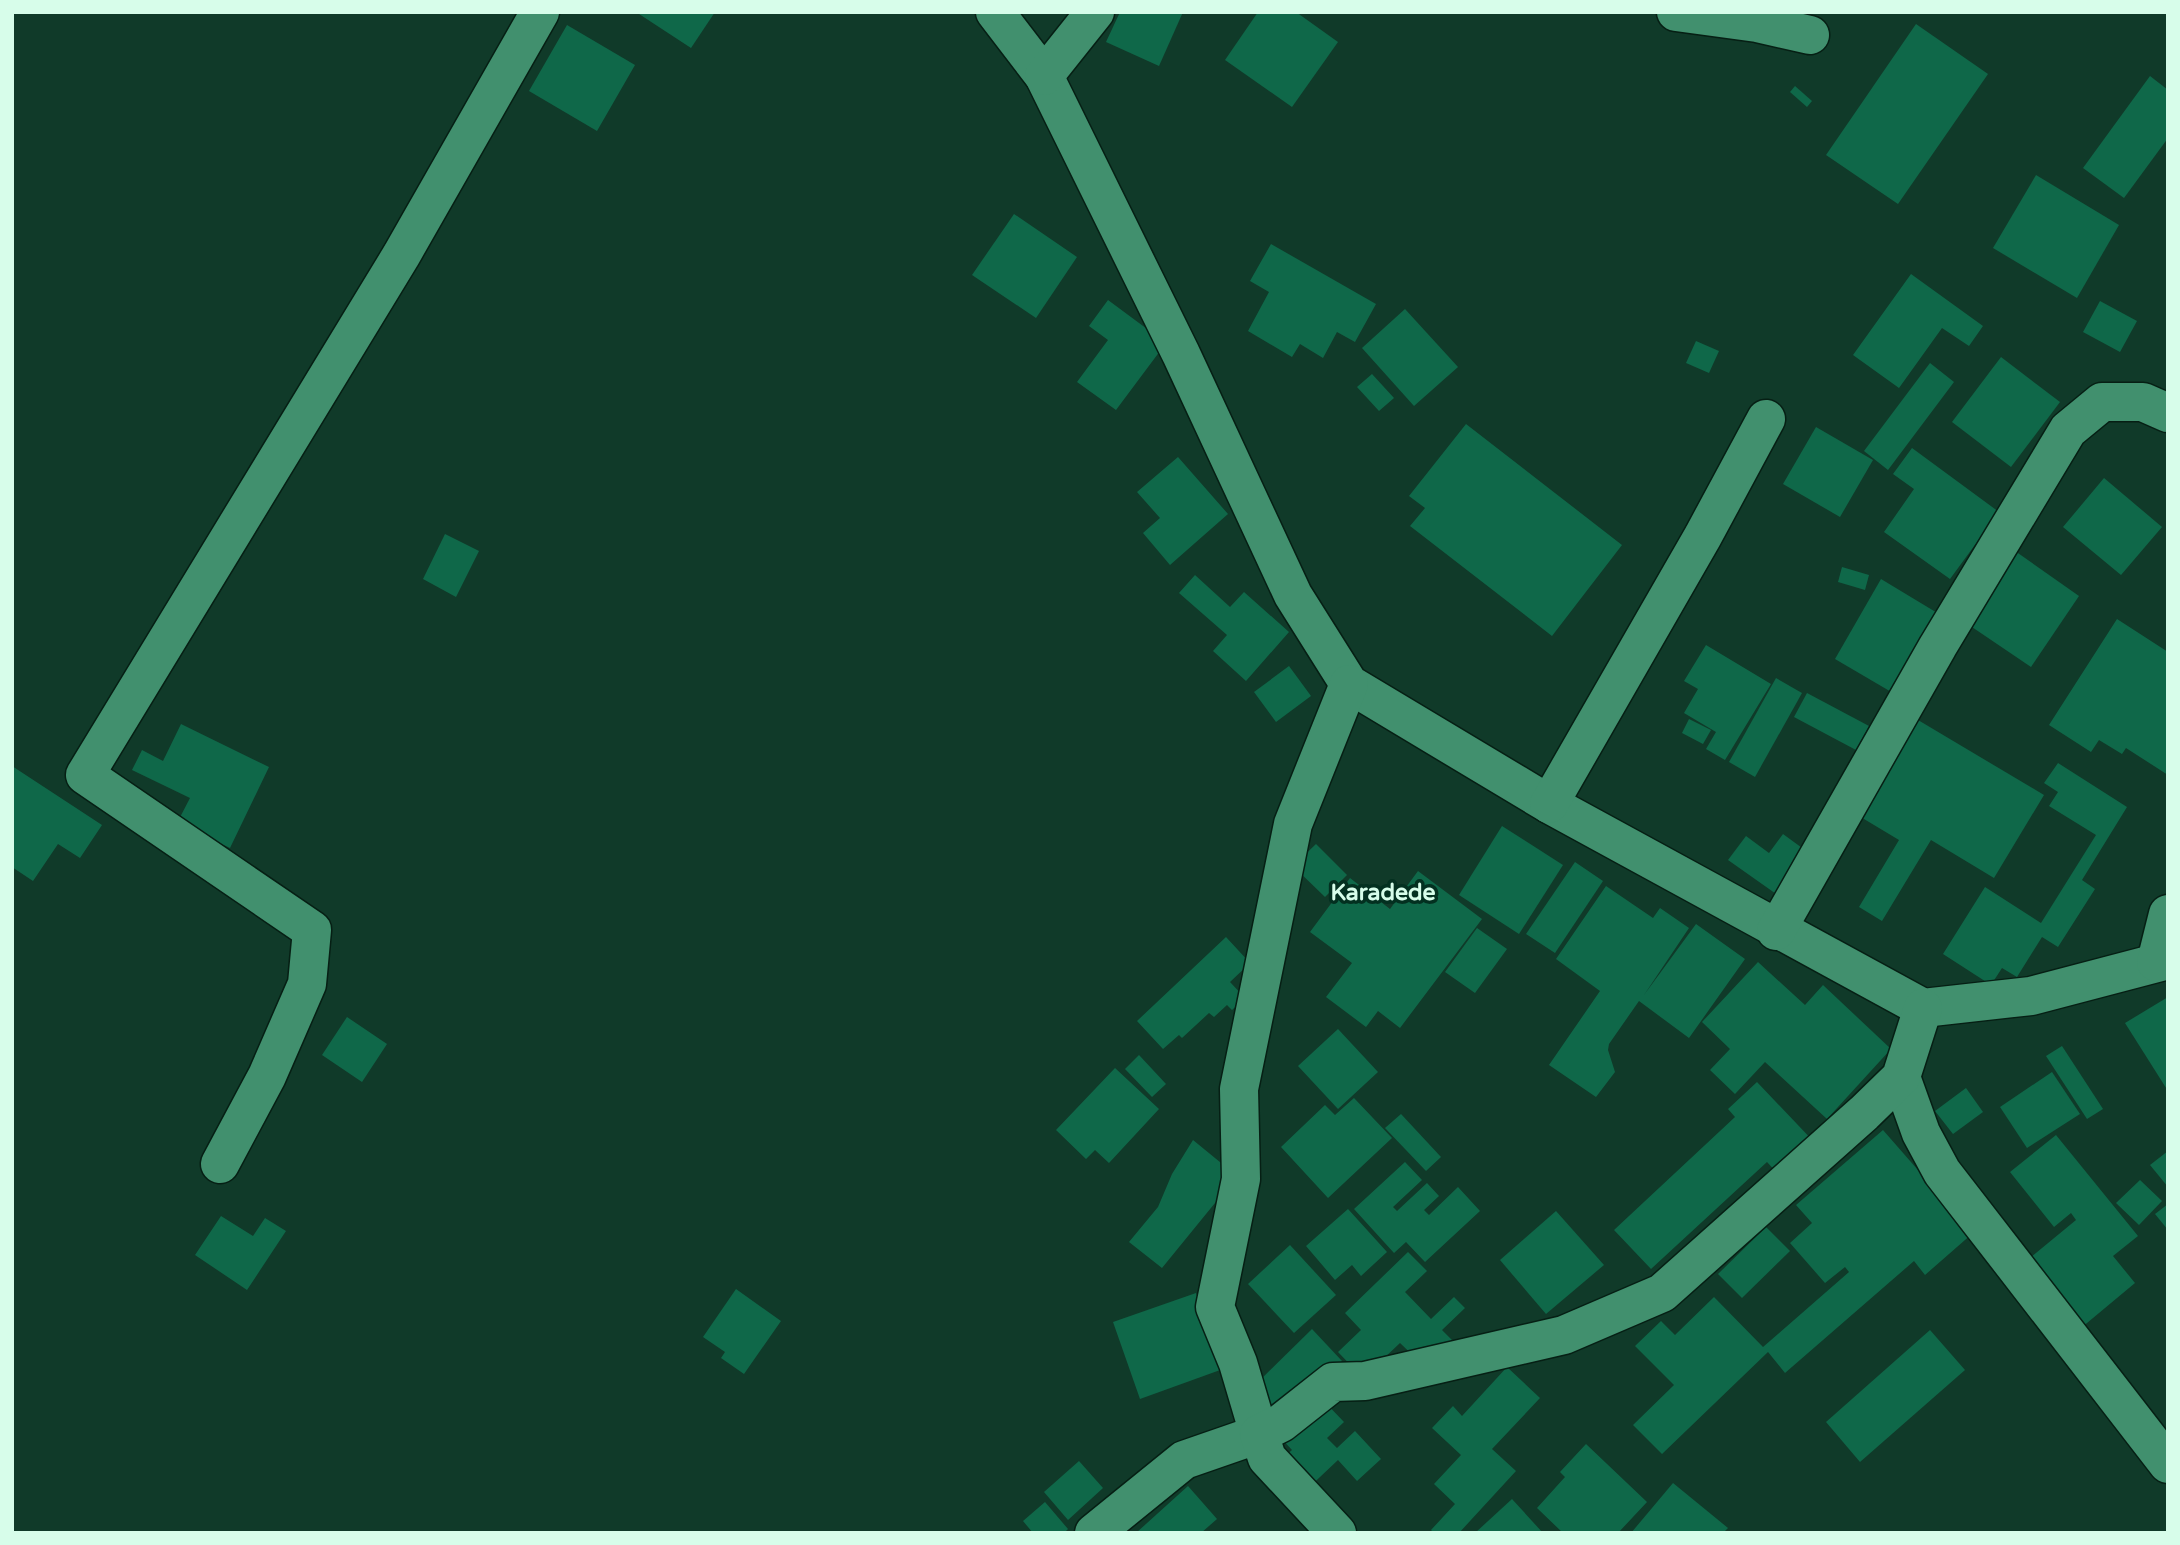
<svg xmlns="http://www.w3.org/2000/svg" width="2180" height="1545" viewBox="0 0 2180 1545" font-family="'Varela Round',sans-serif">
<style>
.building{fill:#0f6849}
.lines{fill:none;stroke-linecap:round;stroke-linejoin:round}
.minor-casing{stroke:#061f14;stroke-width:41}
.minor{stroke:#41906e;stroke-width:38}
.labels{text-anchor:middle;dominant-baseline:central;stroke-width:7;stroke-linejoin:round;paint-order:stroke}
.quarter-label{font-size:23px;font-weight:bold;fill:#d7fdea;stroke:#033020}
</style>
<rect width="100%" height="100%" fill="#103a29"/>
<!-- building -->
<g class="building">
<polygon points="636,12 715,12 691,48"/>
<polygon points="1120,12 1183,12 1159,66 1106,42"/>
<polygon points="1258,12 1296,12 1338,42 1292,107 1225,60"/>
<polygon points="1916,24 1988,74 1898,204 1826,155"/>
<polygon points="567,25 635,65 597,131 529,91"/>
<polygon points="2150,76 2168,90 2168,138 2124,198 2083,168"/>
<polygon points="1795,86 1812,101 1807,107 1790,92"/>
<polygon points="2036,175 2119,225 2077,298 1993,248"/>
<polygon points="1014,214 1077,257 1036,318 972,275"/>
<polygon points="1271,244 1376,304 1355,342 1337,332 1323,358 1300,344 1292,357 1248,331 1269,292 1250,281"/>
<polygon points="1911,274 1983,326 1969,346 1942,328 1899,388 1853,355"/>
<polygon points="1108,300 1166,343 1116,410 1077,382 1108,340 1089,326"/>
<polygon points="2100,301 2137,321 2120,352 2083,332"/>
<polygon points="1405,309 1458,367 1414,406 1362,348"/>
<polygon points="1696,341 1719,351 1709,373 1686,363"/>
<polygon points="2001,357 2060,402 2011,467 1952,422"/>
<polygon points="1930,363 1954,382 1888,470 1864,451"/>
<polygon points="1372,374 1394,398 1379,411 1357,387"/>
<polygon points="1466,424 1622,545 1552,636 1410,526 1425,508 1409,496"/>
<polygon points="1816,427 1873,460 1840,517 1783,484"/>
<polygon points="1912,448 1999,512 1950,579 1884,532 1914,489 1893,474"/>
<polygon points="1178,457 1228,514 1170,565 1143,533 1160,518 1137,492"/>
<polygon points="2104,478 2162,527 2121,575 2063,527"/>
<polygon points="445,534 479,551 456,597 423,579"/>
<polygon points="2015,551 2079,596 2031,667 1966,623"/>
<polygon points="1842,567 1869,575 1865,590 1838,582"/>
<polygon points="1195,575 1230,607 1244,592 1289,632 1246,681 1213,651 1227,635 1179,593"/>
<polygon points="1881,579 1939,614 1893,693 1835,659"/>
<polygon points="2117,619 2168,652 2168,775 2126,748 2122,754 2099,740 2091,752 2049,725"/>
<polygon points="1706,645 1771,684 1725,760 1706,749 1716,732 1684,713 1698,689 1684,681"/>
<polygon points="1289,666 1311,696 1276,722 1254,692"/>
<polygon points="1776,678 1802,693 1755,777 1729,762"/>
<polygon points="1807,693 1869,726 1856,750 1794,717"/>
<polygon points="1689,719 1711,730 1703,744 1682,733"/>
<polygon points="1918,720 2044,795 1994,878 1931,840 1882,921 1859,907 1899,840 1859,816"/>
<polygon points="181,724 269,767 230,848 177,823 190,798 132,770 142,750 163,761"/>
<polygon points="2058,763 2127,807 2082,880 2095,889 2058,947 2042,937 2017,977 2002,968 1991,985 1943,954 1985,887 2041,923 2096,835 2049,806 2058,792 2044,783"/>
<polygon points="12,766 102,825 80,858 58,844 33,881 12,867"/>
<polygon points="1502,826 1563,865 1519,934 1459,895"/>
<polygon points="1783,834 1809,853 1779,896 1728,860 1746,836 1769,853"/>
<polygon points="1316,844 1347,875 1325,897 1293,866"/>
<polygon points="1575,862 1603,881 1555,953 1526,934"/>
<polygon points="1418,871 1482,919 1400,1028 1378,1011 1366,1027 1326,997 1352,963 1310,932 1350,878 1390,909"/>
<polygon points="1606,886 1653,918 1660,908 1689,928 1644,995 1696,924 1745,959 1689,1038 1639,1001 1609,1044 1608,1050 1615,1072 1596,1097 1549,1065 1600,991 1556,959"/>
<polygon points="1477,928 1507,949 1475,993 1445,972"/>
<polygon points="1226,937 1250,963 1230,982 1245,998 1232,1010 1227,1005 1214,1017 1209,1013 1182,1038 1179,1035 1163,1049 1137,1021"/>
<polygon points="1758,962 1805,1005 1823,985 1891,1049 1827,1119 1765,1062 1735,1094 1710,1070 1730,1049 1702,1022"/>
<polygon points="2168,997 2168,1091 2125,1023"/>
<polygon points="347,1017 387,1044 362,1082 322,1055"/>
<polygon points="1338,1029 1378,1072 1338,1109 1298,1066"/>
<polygon points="2062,1046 2103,1109 2087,1119 2046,1056"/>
<polygon points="1139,1055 1166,1084 1152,1097 1125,1069"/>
<polygon points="1115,1068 1159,1109 1109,1163 1095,1150 1086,1159 1056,1130"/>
<polygon points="2052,1072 2080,1114 2027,1148 2000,1107"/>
<polygon points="1757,1082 1816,1144 1781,1177 1767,1162 1651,1269 1614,1230 1735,1117 1728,1109"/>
<polygon points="1966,1088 1983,1112 1953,1134 1935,1111"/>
<polygon points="1354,1098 1392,1138 1328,1198 1281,1147 1325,1105 1335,1115"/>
<polygon points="1401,1114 1441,1157 1426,1171 1385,1128"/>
<polygon points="1883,1130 1973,1233 1925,1275 1914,1261 1785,1373 1768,1352 1662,1454 1633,1425 1674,1385 1635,1346 1661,1321 1675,1335 1714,1297 1763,1347 1849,1272 1845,1267 1825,1283 1790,1243 1812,1223 1796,1205"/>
<polygon points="2056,1135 2138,1236 2113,1256 2135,1283 2075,1333 2020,1266 2076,1220 2071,1213 2054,1227 2010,1172"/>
<polygon points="1193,1140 1237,1176 1162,1268 1129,1242 1158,1207 1172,1174"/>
<polygon points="2168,1151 2168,1187 2150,1165"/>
<polygon points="1405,1162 1422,1180 1393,1207 1397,1211 1427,1183 1439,1196 1424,1210 1429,1215 1458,1187 1480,1211 1425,1262 1406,1242 1394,1253 1354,1209"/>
<polygon points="2140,1180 2162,1201 2139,1225 2116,1203"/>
<polygon points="2168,1204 2168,1230 2155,1214"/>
<polygon points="1348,1209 1387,1252 1361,1276 1352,1265 1335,1280 1306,1246"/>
<polygon points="1556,1211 1604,1265 1546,1314 1500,1260"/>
<polygon points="221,1216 253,1236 265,1218 286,1231 247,1290 195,1255"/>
<polygon points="1766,1227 1790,1251 1742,1298 1718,1274"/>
<polygon points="1290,1245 1336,1295 1294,1333 1248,1284"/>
<polygon points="1408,1252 1427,1271 1405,1292 1431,1319 1454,1297 1465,1308 1442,1330 1452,1340 1424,1366 1400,1343 1363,1378 1338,1352 1361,1330 1345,1313"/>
<polygon points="736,1289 781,1321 744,1374 721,1358 725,1352 703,1337"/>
<polygon points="1196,1293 1223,1369 1140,1399 1113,1322"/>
<polygon points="1312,1329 1342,1361 1281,1421 1251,1389"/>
<polygon points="1930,1330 1965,1370 1860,1462 1826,1422"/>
<polygon points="1507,1367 1540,1398 1492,1449 1516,1471 1459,1533 1434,1533 1431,1530 1455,1504 1434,1484 1461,1455 1432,1428 1453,1406 1462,1416"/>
<polygon points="1321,1398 1344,1422 1327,1438 1337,1448 1355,1431 1381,1459 1357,1481 1338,1460 1302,1494 1275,1465 1292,1450 1280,1437"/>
<polygon points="1586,1444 1647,1502 1618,1533 1563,1533 1537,1508 1565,1477 1560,1472"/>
<polygon points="1079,1461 1103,1488 1068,1520 1044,1492"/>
<polygon points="1673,1483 1728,1528 1723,1533 1631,1533"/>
<polygon points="1188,1486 1217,1519 1201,1533 1136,1533"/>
<polygon points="1512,1499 1543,1533 1475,1533"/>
<polygon points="1045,1502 1068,1529 1064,1533 1033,1533 1023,1521"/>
</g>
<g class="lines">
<defs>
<g id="minor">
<polyline points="995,12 1044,76 1181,354 1293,595 1349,684 1549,804 1923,1008 2031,996 2168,960"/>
<polyline points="1676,12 1757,23 1810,35"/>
<polyline points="1044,76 1095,12"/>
<polyline points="1549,804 1703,536 1766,419"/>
<polyline points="1776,931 1938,646 2068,430 2102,402 2143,402 2168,413"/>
<polyline points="2156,962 2168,914"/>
<polyline points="1901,1077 1921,1133 1942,1172 2168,1464"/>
<polyline points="220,1164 267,1076 307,984 312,930 85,775 402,254 540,12"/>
<polyline points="1094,1533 1184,1460 1259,1434 1238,1363 1215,1307 1241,1179 1239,1089 1293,824 1349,684"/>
<polyline points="1337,1533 1267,1458 1259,1434 1281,1423 1333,1382 1365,1381 1564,1335 1662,1293 1864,1113 1901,1077 1923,1008"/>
</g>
</defs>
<!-- minor casing -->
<use href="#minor" class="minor-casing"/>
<!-- minor -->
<use href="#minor" class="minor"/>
</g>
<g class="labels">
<!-- quarter labels -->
<g class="quarter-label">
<text x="1383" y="893">Karadede</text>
</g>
</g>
<!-- border -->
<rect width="2180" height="1545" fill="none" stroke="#d7fdea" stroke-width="28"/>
</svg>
